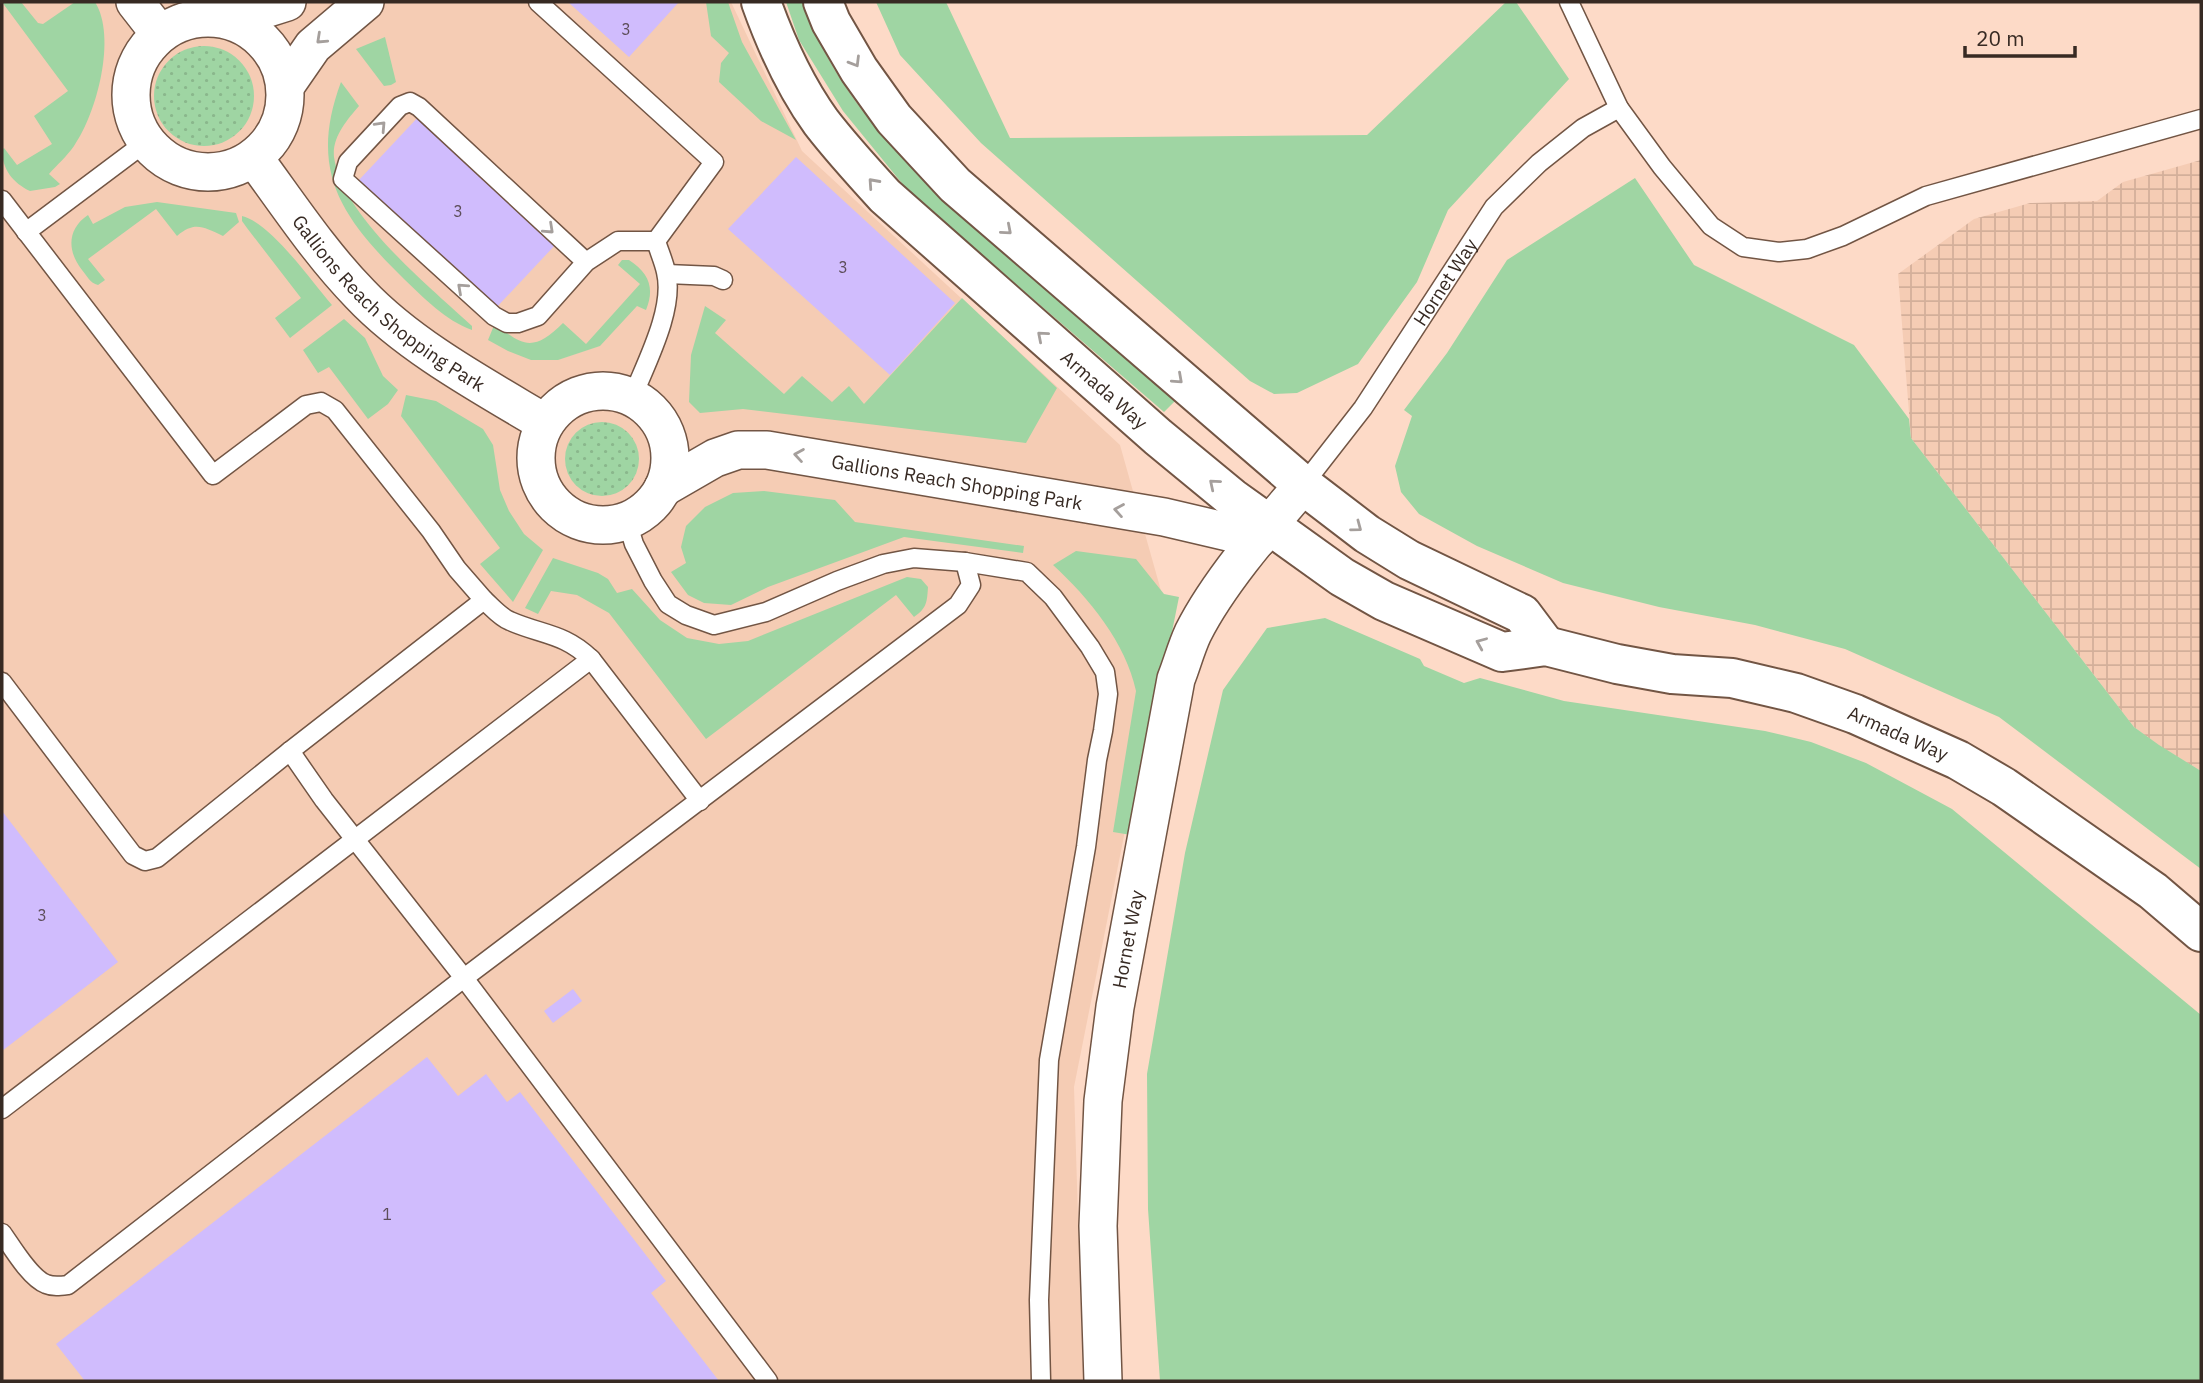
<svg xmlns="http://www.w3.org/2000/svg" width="2203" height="1383" viewBox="0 0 2203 1383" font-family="'IBM Plex Sans',sans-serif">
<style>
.built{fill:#f5ccb4}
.industrial{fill:url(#industrial-grid)}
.grass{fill:#9fd5a3}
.garden{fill:url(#garden-dots)}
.building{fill:#d0bcfd}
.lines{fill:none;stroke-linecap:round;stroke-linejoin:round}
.service-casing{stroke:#725544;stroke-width:21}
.minor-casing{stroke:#725544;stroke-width:40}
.tertiary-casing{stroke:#725544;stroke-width:42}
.service{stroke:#fff;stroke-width:18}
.minor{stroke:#fff;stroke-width:37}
.tertiary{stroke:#fff;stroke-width:38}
.oneway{stroke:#a59f9c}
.labels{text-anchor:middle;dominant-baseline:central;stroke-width:5;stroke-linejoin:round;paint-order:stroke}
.number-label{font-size:16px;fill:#5d4e5a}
.street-label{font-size:19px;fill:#372a23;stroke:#fddac7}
</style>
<defs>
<pattern id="industrial-grid" width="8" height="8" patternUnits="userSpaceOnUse" patternTransform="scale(1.75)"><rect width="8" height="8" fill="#f5ccb4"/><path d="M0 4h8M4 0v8" fill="none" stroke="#d3af9a"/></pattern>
<pattern id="garden-dots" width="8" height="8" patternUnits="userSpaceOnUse" patternTransform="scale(1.75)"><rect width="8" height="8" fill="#9fd5a3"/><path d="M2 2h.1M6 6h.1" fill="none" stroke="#8ab78c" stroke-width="1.8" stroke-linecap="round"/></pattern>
</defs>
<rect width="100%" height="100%" fill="#fddac7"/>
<!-- built -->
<polygon class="built" points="2,2 731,2 802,151 1120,445 1165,605 1166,625 1074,1087 1083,1381 2,1381"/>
<!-- industrial -->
<polygon class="industrial" points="2201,160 2201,771 2158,745 2134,727 1911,438 1898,274 1974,219 2030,203 2097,201 2123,182"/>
<!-- grass -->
<g class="grass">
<path d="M2 2H21L38 23 43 24 75 2H95C117 37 97 113 74 146 67 156 57 165 49 174L60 184 55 187 30 191C13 183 2 169 2 150L4 148 17 165 52 144 34 116 68 91Z"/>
<polygon points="706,2 728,2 742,42 796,140 761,121 719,82 721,63 729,53 711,36"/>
<path d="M786 2H803C841 113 933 190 1019 265 1071 310 1123 355 1175 401L1164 412 909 192 843 111 799 40Z"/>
<polygon points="876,2 946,2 1010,138 1367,135 1506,2 1516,2 1569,79 1448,210 1417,282 1358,364 1297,393 1274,394 1250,381 981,143 900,55"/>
<polygon points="385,37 396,82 391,85 384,86 356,49"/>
<path d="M341 82 359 106C347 120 332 137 334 157 342 216 430 287 472 326V330C445 320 425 299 404 279 341 217 308 171 341 82Z"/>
<polygon points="1635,178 1694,265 1854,345 1909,419 1911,438 2134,727 2159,745 2201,771 2201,869 1999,717 1845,649 1755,625 1659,607 1563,583 1477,546 1419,514 1401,492 1395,466 1412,416 1404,410 1447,353 1507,260"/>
<path d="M157 202 236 213 239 222 223 236C203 227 195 221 177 236L156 209 88 259 105 280 98 285C90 283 87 276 82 270 67 251 67 229 88 215L93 224 125 207Z"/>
<path d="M242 216C271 223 312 282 332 305L290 338 275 318 301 298 247 228 242 221Z"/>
<path d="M622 260H629C649 273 655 288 646 310L637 306 600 346 558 360H531L508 351 488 340 495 323C523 348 535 351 563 323L586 344 640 284 618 265Z"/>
<polygon points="962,298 1057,388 1026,443 743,409 700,413 689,402 691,355 705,306 726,320 715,333 784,394 802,376 832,402 849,386 864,404"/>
<polygon points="344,319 365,338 383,376 398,390 388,404 368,419 329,367 318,373 303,350"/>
<polygon points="406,395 436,401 483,429 493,445 500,490 509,511 524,534 543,550 513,602 480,564 500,548 401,416"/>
<polygon points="764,491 835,500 855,522 1024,546 1023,553 904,537 768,587 731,605 704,603 688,595 671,572 686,563 681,547 686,526 705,507 733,493"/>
<path d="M1076 551 1136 559 1164 594 1179 597 1131 835 1113 832 1136 691C1126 643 1089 598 1053 565Z"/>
<path d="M553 558 598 573 608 579 617 593 632 589 660 620 687 638 719 644 748 641 907 577 921 579 928 587C927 602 927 608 914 617L896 595 706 739 609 613 577 595 551 591 538 614 525 608Z"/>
<polygon points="1325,618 1420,659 1424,666 1464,683 1480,678 1564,701 1765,731 1811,742 1866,763 1952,809 2201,1015 2201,1381 1160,1381 1148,1209 1147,1074 1185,853 1223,690 1267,628"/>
</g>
<!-- garden -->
<g class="garden">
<circle cx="204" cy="96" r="50"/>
<circle cx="602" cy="459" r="37"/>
</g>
<!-- building -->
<g class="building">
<polygon points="568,2 679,2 629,57"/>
<polygon points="421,114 558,242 495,309 358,181"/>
<polygon points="796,157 955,303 890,375 728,229"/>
<polygon points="2,811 118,962 2,1051"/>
<polygon points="573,989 582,1001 553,1023 544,1011"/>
<polygon points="427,1057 458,1096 486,1074 507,1102 520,1092 666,1281 651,1293 719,1381 85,1381 56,1344"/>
</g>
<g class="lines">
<defs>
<g id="service">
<path d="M538 2 714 162 656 241C659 251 664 262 666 272 675 309 646 363 632 398"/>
<polyline points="1569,2 1619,108 1662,167 1711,226 1743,247 1779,252 1807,249 1843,236 1926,196 2201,119"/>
<polyline points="2,200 213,475 306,405 321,402 335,410 431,531 457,569 484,600 290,751 157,858 145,861 133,855 2,682"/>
<polyline points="26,232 146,142"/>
<polyline points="586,262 419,107 410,102 400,106 348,162 343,179 494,316 507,323 518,323 538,316 586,262 618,241 656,241"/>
<polyline points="667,274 714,276 723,280"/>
<path id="s1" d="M1303 485 1363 408 1494 207 1539 163 1583 128 1619 108"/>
<polyline points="627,521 634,544 653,581 668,604 686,615 714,625 766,612 837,581 883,564 914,558 965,562 1027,572 1053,597 1090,647 1105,672 1108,694 1103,731 1097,760 1086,847 1049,1060 1039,1300 1041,1381"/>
<path d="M484 600C492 607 500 617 510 621 542 635 564 633 591 659L700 801"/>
<polyline points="290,751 324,800 464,978 768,1381"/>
<polyline points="2,1109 591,659"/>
<path d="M2 1233C12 1247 30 1278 46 1284 53 1287 60 1286 68 1285L464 978 958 605 971 585 965 562"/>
</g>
<g id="minor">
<polyline points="135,2 160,34"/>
<circle cx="208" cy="95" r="77"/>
<polyline points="230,20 287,2"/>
<polyline points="286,85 313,46 365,2"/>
<path id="s2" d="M254 158C288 204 320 253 360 294 409 346 483 386 545 423"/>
<circle cx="603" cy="458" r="67"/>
<path id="s3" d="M663 488 715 458 738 450H767L1164 517 1258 539"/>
<path id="s4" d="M1103 1381 1098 1226 1103 1101 1115 1007 1176 679C1182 664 1186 648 1193 633 1218 583 1266 528 1303 485"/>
</g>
<g id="tertiary">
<path id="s5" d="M761 2C776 44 795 86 821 122 841 148 863 172 885 196L1158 437 1232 498 1342 577 1384 601 1502 652 1546 646 1617 664 1672 674 1732 678 1796 693 1855 714 1958 760 2004 787 2153 891 2201 932"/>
<polyline points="823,2 831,22 859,70 894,119 955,185 1303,485 1367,534 1409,560 1522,614 1546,646"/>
</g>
</defs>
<!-- service casing -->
<use href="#service" class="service-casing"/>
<!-- minor casing -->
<use href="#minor" class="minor-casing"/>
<!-- tertiary casing -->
<use href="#tertiary" class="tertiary-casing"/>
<!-- service -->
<use href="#service" class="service"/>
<!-- minor -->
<use href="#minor" class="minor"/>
<!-- tertiary -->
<use href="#tertiary" class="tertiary"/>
</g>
<!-- one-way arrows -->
<defs><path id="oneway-chevron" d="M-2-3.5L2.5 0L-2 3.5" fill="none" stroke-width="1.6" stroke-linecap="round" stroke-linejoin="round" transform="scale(1.75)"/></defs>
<g class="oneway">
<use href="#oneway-chevron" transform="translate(321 39) rotate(137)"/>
<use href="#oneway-chevron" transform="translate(855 62) rotate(59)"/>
<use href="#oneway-chevron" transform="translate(381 126) rotate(-47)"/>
<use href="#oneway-chevron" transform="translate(873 183) rotate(-132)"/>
<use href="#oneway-chevron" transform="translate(549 229) rotate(43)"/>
<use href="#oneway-chevron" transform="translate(1007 230) rotate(41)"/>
<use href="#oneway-chevron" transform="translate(462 288) rotate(-138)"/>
<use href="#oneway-chevron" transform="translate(1042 336) rotate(-139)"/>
<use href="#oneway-chevron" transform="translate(1178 379) rotate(42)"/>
<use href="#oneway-chevron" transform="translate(799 455) rotate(-171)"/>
<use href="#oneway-chevron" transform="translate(1214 484) rotate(-140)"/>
<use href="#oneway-chevron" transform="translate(1119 510) rotate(-170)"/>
<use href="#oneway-chevron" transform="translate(1357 527) rotate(37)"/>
<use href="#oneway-chevron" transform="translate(1481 643) rotate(-157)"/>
</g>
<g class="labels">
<!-- number labels -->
<g class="number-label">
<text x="626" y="29">3</text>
<text x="458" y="211">3</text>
<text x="843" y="267">3</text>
<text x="42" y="915">3</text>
<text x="387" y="1214">1</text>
</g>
<!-- street labels -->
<g class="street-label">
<text stroke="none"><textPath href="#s1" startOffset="248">Hornet Way</textPath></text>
<text stroke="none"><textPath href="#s2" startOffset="200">Gallions Reach Shopping Park</textPath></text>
<text stroke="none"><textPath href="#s5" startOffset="525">Armada Way</textPath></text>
<text stroke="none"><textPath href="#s3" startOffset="306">Gallions Reach Shopping Park</textPath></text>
<text stroke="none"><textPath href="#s5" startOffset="1414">Armada Way</textPath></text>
<text stroke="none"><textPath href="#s4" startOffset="444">Hornet Way</textPath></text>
</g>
</g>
<!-- border -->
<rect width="2203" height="1383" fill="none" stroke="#372a23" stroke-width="7"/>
<!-- scale -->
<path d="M1965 46v10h110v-10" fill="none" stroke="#372a23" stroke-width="3.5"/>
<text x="1976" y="46" font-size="21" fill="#372a23" stroke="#fddac7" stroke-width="5" paint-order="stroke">20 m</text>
</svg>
